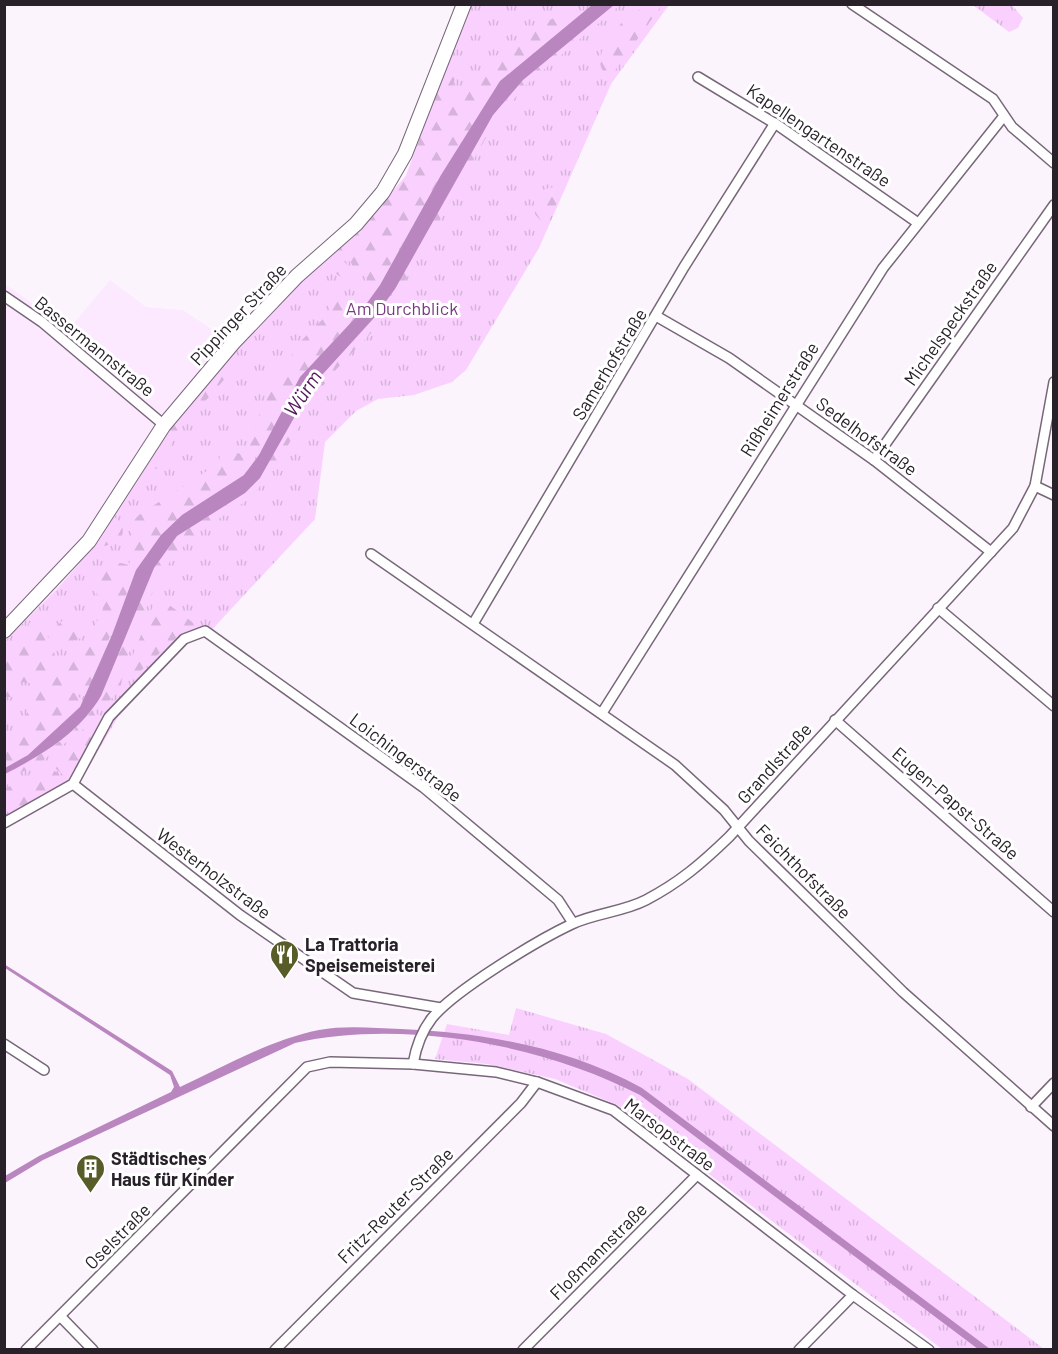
<svg xmlns="http://www.w3.org/2000/svg" width="1058" height="1354" viewBox="0 0 1058 1354" font-family="Barlow,sans-serif">
<style>
.built{fill:#fde9ff}
.grass{fill:url(#grass-tufts)}
.forest{fill:url(#forest-firs)}
.water{fill:#b986bf}
.lines{fill:none;stroke-linecap:round;stroke-linejoin:round}
.minor-casing{stroke:#78677a;stroke-width:12}
.secondary-casing{stroke:#78677a;stroke-width:16}
.minor{stroke:#fff;stroke-width:9}
.secondary{stroke:#fff;stroke-width:14}
.labels{text-anchor:middle;dominant-baseline:central;stroke-width:6;stroke-linejoin:round;paint-order:stroke}
.street-label{font-size:18px;fill:#282129;stroke:#fff}
.park-label{font-size:18px;fill:#783a80;stroke:#fff}
.poi-label{font-size:18px;font-weight:bold;fill:#282129;stroke:#fff;text-anchor:start}
.water-label{font-size:20px;font-style:italic;fill:#53155b;stroke:#fff}
</style>
<defs>
<pattern id="grass-tufts" width="24" height="20" patternUnits="userSpaceOnUse" patternTransform="scale(1.5)"><rect width="24" height="20" fill="#fad1fe"/><path d="M3 7l-1-3M5 7V3M7 7l1-3M15 17l-1-3M17 17v-4M19 17l1-3" fill="none" stroke="#d6b3da"/></pattern>
<pattern id="forest-firs" width="22" height="20" patternUnits="userSpaceOnUse" patternTransform="scale(1.5)"><rect width="22" height="20" fill="#fad1fe"/><path d="M5 1l3.5 6h-7zM16 11l3.5 6h-7z" fill="#d6b3da"/></pattern>
</defs>
<rect width="100%" height="100%" fill="#fcf4fd"/>
<!-- built -->
<polygon class="built" points="110,280 146,307 183,310 239,348 174,424 99,541 58,588 5,641 5,284 69,329"/>
<!-- grass -->
<g class="grass">
<polygon points="470,5 669,5 611,84 539,248 466,370 452,382 414,395 378,399 356,411 325,442 315,519 207,635 187,643 118,717 77,787 5,828 5,641 58,588 99,541 174,424 254,330 278,303 362,227 406,176"/>
<polygon points="973,5 1012,5 1023,18 1018,28 1009,32"/>
<polygon points="516,1008 606,1034 688,1079 1044,1349 942,1349 617,1105 555,1079 487,1064 435,1059 447,1024 509,1035"/>
</g>
<!-- forest -->
<g class="forest">
<polygon points="614,5 620,5 527,84 496,120 392,304 386,300 493,115 523,80"/>
<path d="M642 5H662L613 73 603 71C591 52 620 26 631 12L638 11Z"/>
<path d="M567 11 579 16 500 81 441 175 377 289 338 250 362 227 406 176 448 62 456 64V75L448 101 460 109C488 51 513 40 567 11Z"/>
<polygon points="554,187 563,190 546,227 535,214 534,201 542,190"/>
<polygon points="335,253 375,292 359,314 322,354 244,475 182,515 136,570 86,697 78,690 64,664 81,654 103,609 94,585 110,565 121,563 129,565 134,541 129,525 139,515 219,463 220,454 231,451 244,455 249,446 245,437 255,426 274,375 288,367 295,347 328,314 330,302 338,298 356,302 362,291 335,273 331,256"/>
<polygon points="384,304 390,308 375,329 328,378 278,462 251,498 198,532 173,557 157,581 125,663 120,690 104,706 98,700 154,568 177,536 245,493 259,478 312,386"/>
<polygon points="229,360 235,367 202,405 197,404 195,400"/>
<polygon points="174,424 181,430 165,452 158,468 143,471"/>
<path d="M114 517C124 524 124 529 121 540L105 546 99 541Z"/>
<polygon points="157,596 199,627 179,635 132,679 127,677 130,662"/>
<polygon points="39,614 56,658 73,689 5,680 5,647"/>
<path d="M68 617C80 621 82 626 81 638L57 647C52 632 55 625 68 617Z"/>
<path d="M5 687 75 693 83 701C67 729 33 752 5 768L4 740 19 728 32 704 25 697H5Z"/>
<path d="M92 710 105 721 100 730 85 728 43 760 5 782V774C35 758 72 739 92 710Z"/>
<polygon points="86,732 99,734 86,756 67,778 49,763"/>
<polygon points="47,764 66,781 63,787 5,821 5,789"/>
</g>
<!-- water -->
<g class="water">
<path d="M592 5H614L523 80 493 115 395 289 373 319 312 386 260 478 245 493 177 536 154 568 101 696C79 733 42 755 5 774V768L28 755 80 707 112 635 136 570 161 535 182 515 244 475 259 455 300 377 359 314 380 285 441 175 500 81Z"/>
<path d="M4 964 172 1071 180 1087C225 1066 270 1040 319 1030 345 1025 375 1028 401 1029 486 1033 567 1047 642 1088L990 1349H978L640 1095C542 1044 403 1019 295 1043L43 1160 5 1183V1176L39 1156 171 1092 174 1087 170 1075 5 968Z"/>
</g>
<g class="lines">
<defs>
<g id="minor">
<polyline points="852,4 993,99 1012,127 1054,163"/>
<polyline points="698,77 779,126 918,223"/>
<polyline points="4,296 42,322 164,425"/>
<polyline points="656,316 729,358 874,460 991,552"/>
<polyline points="874,460 1054,205"/>
<polyline points="1035,486 1054,495"/>
<polyline points="371,554 675,765 724,810 749,841 903,992 1054,1126"/>
<polyline points="938,608 1054,706"/>
<polyline points="473,624 684,267 775,123"/>
<polyline points="602,713 883,268 1004,116"/>
<polyline points="835,720 1054,912"/>
<polyline points="73,784 240,915 353,993 441,1008"/>
<polyline points="4,823 73,784 109,717 184,639 205,631 423,787 558,900 573,923"/>
<polyline points="4,1044 44,1070"/>
<path d="M413 1064C416 1047 421 1032 432 1018 455 990 538 940 572 924 595 913 623 912 646 900 680 882 701 864 729 837L1013 528 1035 486 1054 382"/>
<polyline points="1031,1107 1054,1083"/>
<polyline points="60,1316 93,1350"/>
<polyline points="26,1350 307,1067 330,1062 413,1064 496,1072 537,1082 613,1110 853,1295 929,1350"/>
<polyline points="275,1350 521,1103 537,1082"/>
<polyline points="523,1350 697,1175"/>
<polyline points="799,1350 853,1295"/>
</g>
<polyline id="secondary" points="4,631 89,541 164,425 233,343 297,276 356,224 383,192 405,154 464,4"/>
</defs>
<!-- minor casing -->
<use href="#minor" class="minor-casing"/>
<!-- secondary casing -->
<use href="#secondary" class="secondary-casing"/>
<!-- minor -->
<use href="#minor" class="minor"/>
<!-- secondary -->
<use href="#secondary" class="secondary"/>
</g>
<!-- icons -->
<defs>
<symbol id="restaurant-pin" viewBox="-11 -11 22 30"><path d="M0 17L-7.5 6A9.5 9.5 0 1 1 7.5 6Z" fill="#585c29" stroke="#fff"/><path d="M-5-6h1v4h1v-4h1v4h1v-4h1v5L-1.5 .5V6h-2V.5L-5-1ZM5-6V6H3V1.5H1.5Q1.5-4 5-6Z" fill="#fff"/></symbol>
<symbol id="building-pin" viewBox="-11 -11 22 30"><path d="M0 17L-7.5 6A9.5 9.5 0 1 1 7.5 6Z" fill="#585c29" stroke="#fff"/><path d="M-4-6H4V6H1V3H-1V6H-4ZM-2.5-4.3h1.7v1.8h-1.7ZM.8-4.3h1.7v1.8H.8ZM-2.5-1h1.7V.8h-1.7ZM.8-1h1.7V.8H.8Z" fill="#fff"/></symbol>
</defs>
<g fill-rule="evenodd">
<use href="#restaurant-pin" x="268" y="938" width="33" height="45"/>
<use href="#building-pin" x="74" y="1152" width="33" height="45"/>
</g>
<g class="labels">
<!-- street labels -->
<g class="street-label">
<text transform="translate(819 135) rotate(34)">Kapellengartenstraße</text>
<text transform="translate(238 314) rotate(-47)">Pippinger Straße</text>
<text transform="translate(950 323) rotate(-55)">Michelspeckstraße</text>
<text transform="translate(95 346) rotate(39)">Bassermannstraße</text>
<text transform="translate(609 364) rotate(-59)">Samerhofstraße</text>
<text transform="translate(779 399) rotate(-58)">Rißheimerstraße</text>
<text transform="translate(867 436) rotate(36)">Sedelhofstraße</text>
<text transform="translate(406 757) rotate(37)">Loichingerstraße</text>
<text transform="translate(774 763) rotate(-48)">Grandlstraße</text>
<text transform="translate(956 803) rotate(41)">Eugen-Papst-Straße</text>
<text transform="translate(804 871) rotate(45)">Feichthofstraße</text>
<text transform="translate(214 873) rotate(37)">Westerholzstraße</text>
<text transform="translate(670 1134) rotate(37)">Marsopstraße</text>
<text transform="translate(395 1205) rotate(-45)">Fritz-Reuter-Straße</text>
<text transform="translate(117 1236) rotate(-45)">Oselstraße</text>
<text transform="translate(598 1251) rotate(-45)">Floßmannstraße</text>
</g>
<!-- park labels -->
<g class="park-label">
<text x="402" y="308">Am Durchblick</text>
</g>
<!-- poi labels -->
<g class="poi-label">
<text x="305" y="944">La Trattoria<tspan x="305" dy="21">Speisemeisterei</tspan></text>
<text x="111" y="1158">Städtisches<tspan x="111" dy="21">Haus für Kinder</tspan></text>
</g>
<!-- water labels -->
<g class="water-label">
<text transform="translate(302 393) rotate(-56)">Würm</text>
</g>
</g>
<!-- border -->
<rect width="1058" height="1354" fill="none" stroke="#282129" stroke-width="12"/>
</svg>
